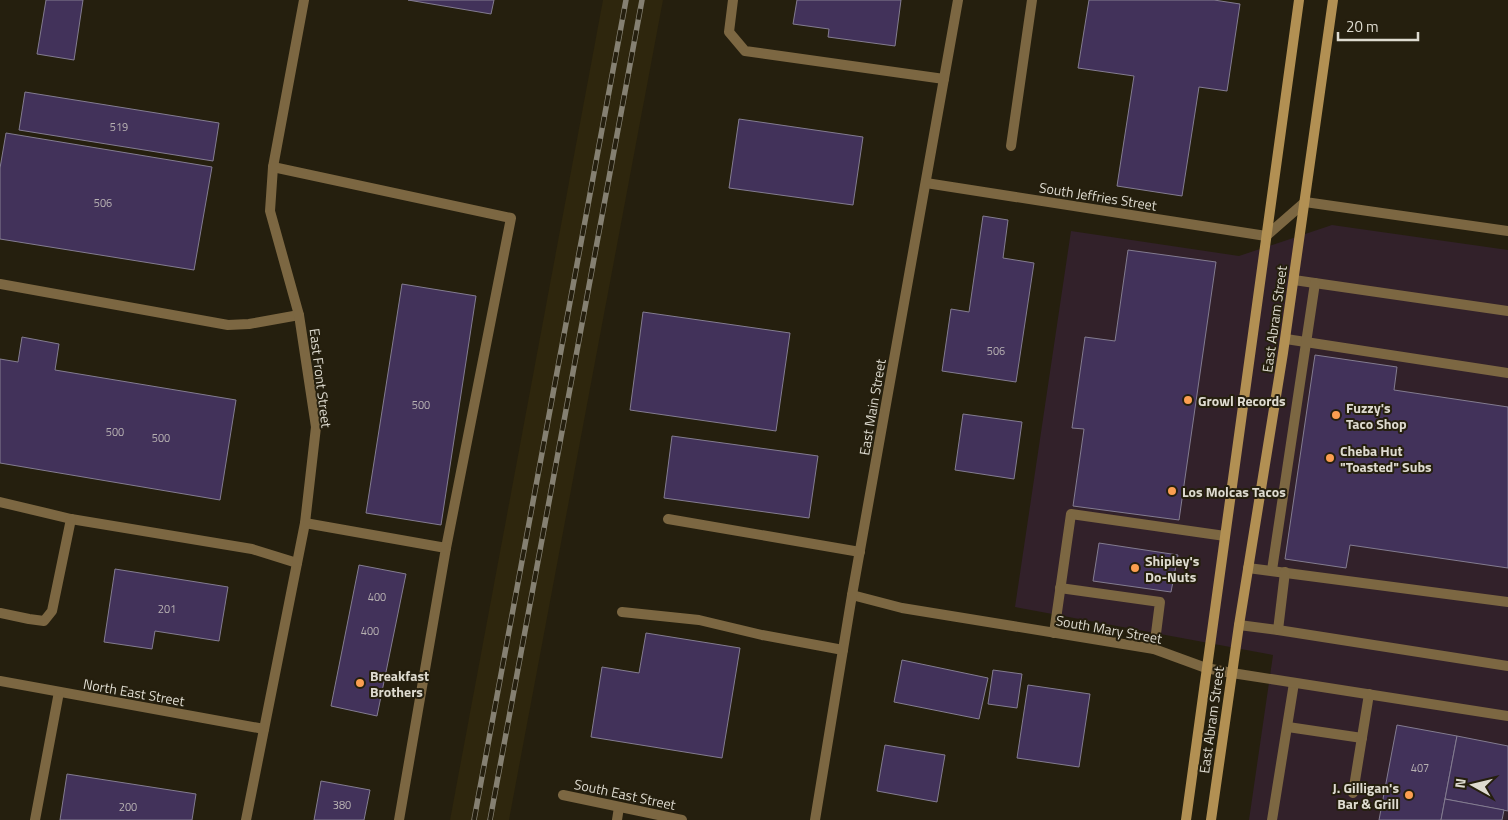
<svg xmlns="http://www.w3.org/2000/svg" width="1508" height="820" viewBox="0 0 1508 820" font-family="'Titillium Web',sans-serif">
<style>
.commercial{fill:#32212a}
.built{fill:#2e260d}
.building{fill:#42325a;stroke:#837c90}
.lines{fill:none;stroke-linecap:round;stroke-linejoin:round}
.lane{stroke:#7c6742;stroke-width:10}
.street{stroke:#7c6742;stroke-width:10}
.secondary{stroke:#b29053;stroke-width:10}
.rail-casing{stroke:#858072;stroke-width:5.5}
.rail{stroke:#251f0e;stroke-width:4;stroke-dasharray:11;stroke-linecap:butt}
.poi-dot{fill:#fb9e50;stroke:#251f0e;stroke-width:2}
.labels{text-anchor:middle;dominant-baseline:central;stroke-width:4;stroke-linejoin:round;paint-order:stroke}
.number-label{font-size:11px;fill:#b7b1b2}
.street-label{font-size:14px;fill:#dedbd0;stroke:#251f0e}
.poi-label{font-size:14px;font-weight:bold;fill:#dedbd0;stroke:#251f0e;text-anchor:start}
</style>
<rect width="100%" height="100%" fill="#251f0e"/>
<!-- commercial -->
<polygon class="commercial" points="1332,225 1508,250 1508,820 1249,820 1273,655 1015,607 1071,231 1239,256"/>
<!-- built -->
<polygon class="built" points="603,0 663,0 509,820 450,820"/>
<!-- building -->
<g class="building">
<polygon points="46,0 83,0 74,60 37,54"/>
<polygon points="408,0 494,0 491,14"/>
<polygon points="797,0 901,0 895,46 828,37 829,29 793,24"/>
<polygon points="1089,0 1214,0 1240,4 1227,91 1199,87 1182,196 1117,186 1134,76 1078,68"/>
<polygon points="25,92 219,123 213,161 19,130"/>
<polygon points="739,119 863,137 853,205 729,188"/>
<polygon points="6,133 212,167 194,270 0,239 0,168"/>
<polygon points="983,216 1008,220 1003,258 1034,263 1016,382 942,371 951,309 969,312"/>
<polygon points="1128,250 1216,262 1179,520 1073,506 1084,429 1072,428 1085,337 1115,341"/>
<polygon points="402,284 476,296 441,525 366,513"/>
<polygon points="643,312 790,333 776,431 630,410"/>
<polygon points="22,337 59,344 55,370 236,400 220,500 0,463 0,359 18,362"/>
<polygon points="1315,355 1397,367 1394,390 1508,407 1508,568 1350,545 1346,568 1285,559"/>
<polygon points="963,414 1022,422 1014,479 955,470"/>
<polygon points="672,436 818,456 809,518 664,498"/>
<polygon points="1099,543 1178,555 1171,592 1093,581"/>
<polygon points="359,565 406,574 377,716 331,706"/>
<polygon points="115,569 228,587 219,641 155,631 152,649 104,642"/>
<polygon points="646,633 740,648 722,758 591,737 602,667 639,673"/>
<polygon points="902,660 988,678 979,719 894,702"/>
<polygon points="993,670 1022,674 1017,708 988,704"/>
<polygon points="1028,685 1090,694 1079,767 1017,758"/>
<polygon points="1397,725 1457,736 1441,820 1379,820"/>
<polygon points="1457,736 1508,746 1508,811 1445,799"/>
<polygon points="885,745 945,755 937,802 877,791"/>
<polygon points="67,774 196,794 192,820 60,820"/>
<polygon points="321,781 370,790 364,820 314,820"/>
<polygon points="1445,799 1504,810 1502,820 1441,820"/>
</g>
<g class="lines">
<!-- lane -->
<g class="lane">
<polyline points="733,0 729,32 745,51 944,79"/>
<polyline points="1011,146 1032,0"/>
<polyline points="273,167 511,218 446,548 305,523"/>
<polyline points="1294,280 1508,311"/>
<polyline points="0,284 228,325 249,324 299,315"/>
<polyline points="1286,339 1508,373"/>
<polyline points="0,502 71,519 252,549 297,563"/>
<polyline points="668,519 860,552"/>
<polyline points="1248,568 1508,602"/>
<polyline points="1272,570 1315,283"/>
<polyline points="1060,588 1160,602 1154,649"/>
<polyline points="622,612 699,620 762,635 843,650"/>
<polyline points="0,613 29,619 44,621 52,611 71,519"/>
<polyline points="1239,625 1278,630 1508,666"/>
<polyline points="1278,630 1285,572"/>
<polyline points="1054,633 1071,514 1225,536"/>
<polyline points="1288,727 1362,738"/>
<polyline points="1353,793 1369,694"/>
<polyline points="35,820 59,692"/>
<polyline points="399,820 446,548"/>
<polyline points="617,820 619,807"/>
<polyline points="1272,820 1294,683"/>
</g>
<!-- street -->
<g class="street">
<polyline points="926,183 1266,236 1305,202 1508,231"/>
<polyline points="852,595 902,608 1154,649 1206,668 1232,673 1508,716"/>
<polyline points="0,681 264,729"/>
<polyline points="563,795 682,820"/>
<polyline points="246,820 305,523 316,427 299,315 270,211 273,167 304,0"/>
<polyline points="815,820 852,595 958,0"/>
</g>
<!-- secondary -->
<g class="secondary">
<polyline points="1186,820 1299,0"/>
<polyline points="1211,820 1239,625 1283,353 1333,0"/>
</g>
<defs>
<g id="rail">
<polyline points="474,820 626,0"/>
<polyline points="490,820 642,0"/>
</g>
</defs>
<!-- rail casing -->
<use href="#rail" class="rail-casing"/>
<!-- rail -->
<use href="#rail" class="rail"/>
</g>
<!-- markers -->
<g class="poi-dot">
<circle cx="1188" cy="400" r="5"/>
<circle cx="1336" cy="415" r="5"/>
<circle cx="1330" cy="458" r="5"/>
<circle cx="1172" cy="491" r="5"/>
<circle cx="1135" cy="568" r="5"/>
<circle cx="360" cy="683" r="5"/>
<circle cx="1409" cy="795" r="5"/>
</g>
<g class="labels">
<!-- number labels -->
<g class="number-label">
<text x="119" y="127">519</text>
<text x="103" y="203">506</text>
<text x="996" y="351">506</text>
<text x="421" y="405">500</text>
<text x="115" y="432">500</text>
<text x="161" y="438">500</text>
<text x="377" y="597">400</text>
<text x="167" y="609">201</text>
<text x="370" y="631">400</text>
<text x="1420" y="768">407</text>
<text x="342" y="805">380</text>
<text x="128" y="807">200</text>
</g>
<!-- street labels -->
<g class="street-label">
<text transform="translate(1098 196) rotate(9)">South Jeffries Street</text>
<text transform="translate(1274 319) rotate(-82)">East Abram Street</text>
<text transform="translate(321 378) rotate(83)">East Front Street</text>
<text transform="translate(872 407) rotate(-80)">East Main Street</text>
<text transform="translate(1109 629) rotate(10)">South Mary Street</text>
<text transform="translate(134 692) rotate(10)">North East Street</text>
<text transform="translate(1211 720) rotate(-82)">East Abram Street</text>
<text transform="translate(625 794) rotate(12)">South East Street</text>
</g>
<!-- poi labels -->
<g class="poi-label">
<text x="1198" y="400">Growl Records</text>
<text x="1346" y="407">Fuzzy's<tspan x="1346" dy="16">Taco Shop</tspan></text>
<text x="1340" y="450">Cheba Hut<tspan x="1340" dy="16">"Toasted" Subs</tspan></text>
<text x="1182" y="491">Los Molcas Tacos</text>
<text x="1145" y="560">Shipley's<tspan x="1145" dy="16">Do-Nuts</tspan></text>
<text x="370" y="675">Breakfast<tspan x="370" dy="16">Brothers</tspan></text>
<text x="1399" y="787" text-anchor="end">J. Gilligan's<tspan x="1399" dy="16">Bar &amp; Grill</tspan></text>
</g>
</g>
<!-- north arrow -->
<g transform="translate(1473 785) rotate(278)" stroke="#251f0e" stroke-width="4" paint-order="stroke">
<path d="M0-4L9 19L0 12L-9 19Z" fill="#dedbd0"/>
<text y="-8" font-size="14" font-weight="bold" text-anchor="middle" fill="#dedbd0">N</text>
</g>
<!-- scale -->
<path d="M1338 32v8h80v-8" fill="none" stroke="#dedbd0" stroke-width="2.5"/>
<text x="1346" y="32" font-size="15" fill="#dedbd0" stroke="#251f0e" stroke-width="4" paint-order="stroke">20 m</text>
</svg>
